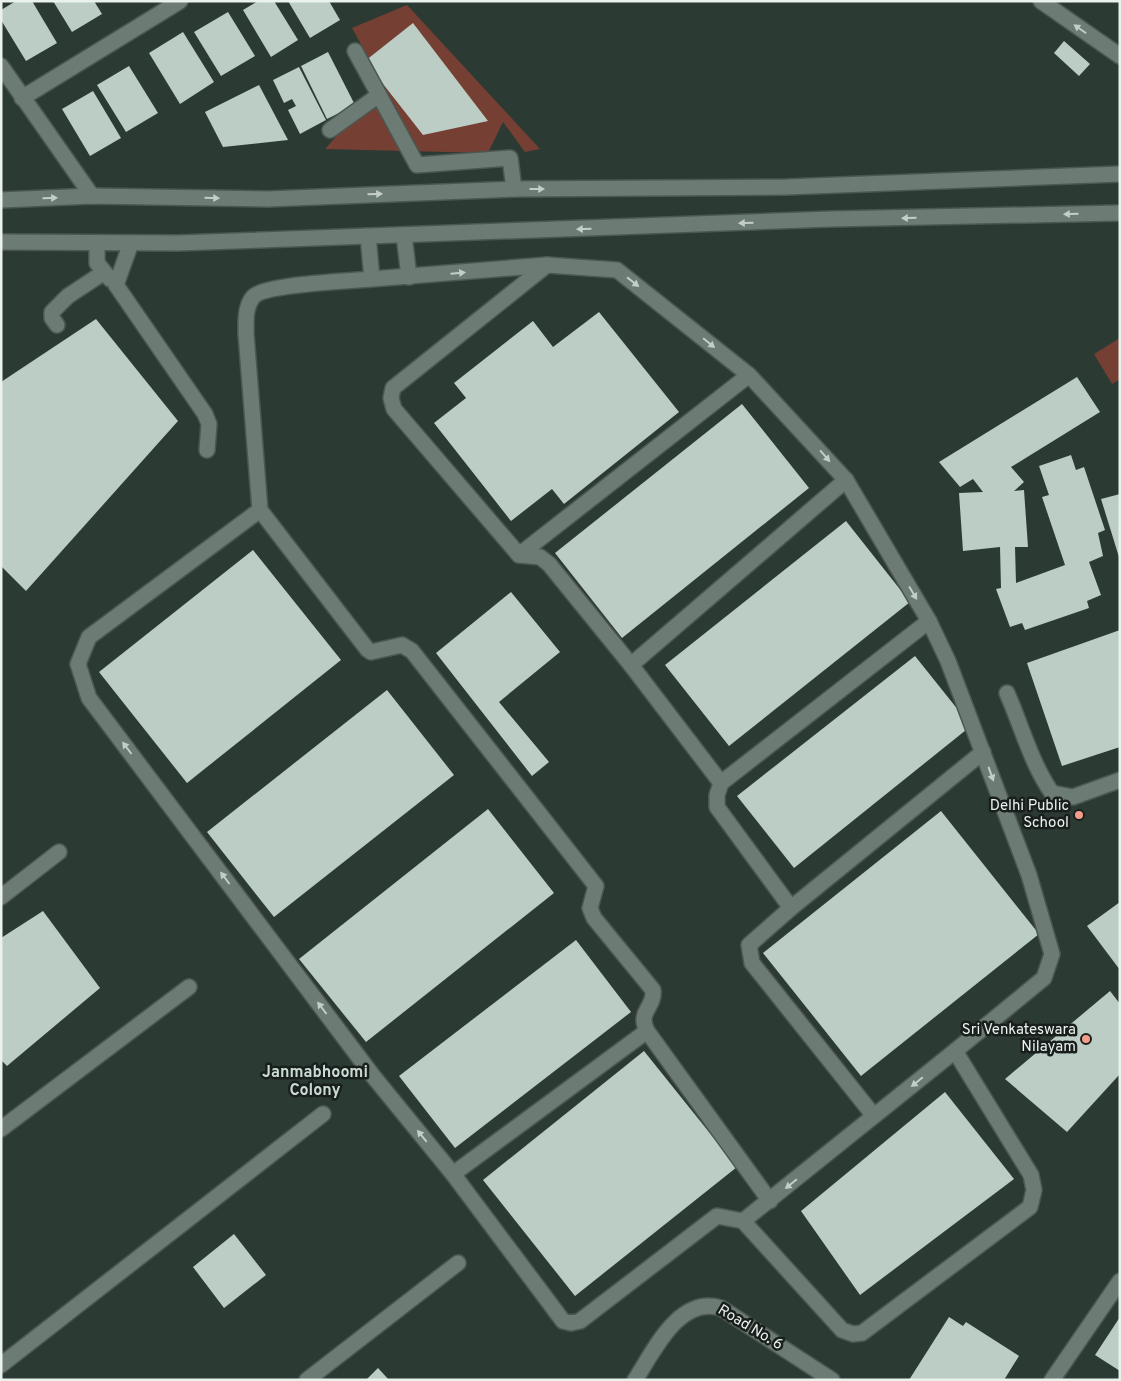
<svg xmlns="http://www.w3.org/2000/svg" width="1121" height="1381" viewBox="0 0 1121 1381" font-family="Overpass,sans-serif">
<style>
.green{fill:#763f33}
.building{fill:#bccdc5}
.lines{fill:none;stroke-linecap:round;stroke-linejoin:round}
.service-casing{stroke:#4c5752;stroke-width:18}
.minor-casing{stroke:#4c5752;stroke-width:18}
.secondary-casing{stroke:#4c5752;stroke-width:18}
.service{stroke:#6c7b73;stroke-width:15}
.minor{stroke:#6c7b73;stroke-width:15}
.secondary{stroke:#6c7b73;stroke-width:15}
.oneway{fill:#c4cec9}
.poi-dot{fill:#f49e8a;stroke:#191f1c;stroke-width:2}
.labels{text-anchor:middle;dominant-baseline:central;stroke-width:5;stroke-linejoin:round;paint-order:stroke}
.poi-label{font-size:15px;fill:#eaf2ee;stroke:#191f1c;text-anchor:end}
.street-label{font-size:15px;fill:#eaf2ee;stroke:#191f1c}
.neighbourhood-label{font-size:16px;font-weight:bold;fill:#cadbd3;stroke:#191f1c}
</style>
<rect width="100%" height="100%" fill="#2c3a34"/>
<!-- green -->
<g class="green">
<polygon points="407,5 540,149 525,152 503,122 488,153 325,149 383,84 352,28"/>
<polygon points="1120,338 1120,379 1112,384 1094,354"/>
</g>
<!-- building -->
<g class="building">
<polygon points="16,1 32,1 57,43 26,61 1,20 1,10"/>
<polygon points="53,1 94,1 102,14 72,32"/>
<polygon points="258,1 274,1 298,40 271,57 243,10"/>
<polygon points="288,1 329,1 340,20 310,38"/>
<polygon points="228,12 255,56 221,76 194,32"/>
<polygon points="413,23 488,121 423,135 365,61"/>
<polygon points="183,32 214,82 180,104 149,53"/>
<polygon points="1064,41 1090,64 1079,76 1054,53"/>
<polygon points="328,52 355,105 327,119 301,66"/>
<polygon points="129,66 158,113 126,132 97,85"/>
<polygon points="299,67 326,120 300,134 288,110 296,106 292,99 284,103 273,80"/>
<polygon points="259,85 288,140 223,147 205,112"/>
<polygon points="93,91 121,138 90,156 62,109"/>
<polygon points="599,312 679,412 564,504 552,489 511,521 434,423 466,398 454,383 533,321 553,347"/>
<polygon points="96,319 178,421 26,591 1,566 1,382"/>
<polygon points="1077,377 1100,412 1011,467 1024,482 1014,491 1024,490 1028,547 1015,547 1016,583 1065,565 1042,497 1049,495 1039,466 1071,455 1076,470 1084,467 1105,530 1098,533 1103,556 1089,562 1101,595 1087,601 1089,608 1025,630 1022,623 1010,627 996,589 1001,588 1000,547 963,551 959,493 983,492 973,479 960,487 939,462"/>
<polygon points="742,404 809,488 622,638 555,553"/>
<polygon points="1120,494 1120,557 1119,557 1101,499"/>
<polygon points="846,521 910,602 729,746 665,665"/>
<polygon points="253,550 341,660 187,783 99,672"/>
<polygon points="511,592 560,652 499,702 549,762 532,776 436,653"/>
<polygon points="1120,630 1120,747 1062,766 1027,663"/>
<polygon points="915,656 971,726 794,868 737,796"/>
<polygon points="387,690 454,775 274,917 207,832"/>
<polygon points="488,809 554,893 366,1042 299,959"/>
<polygon points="941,811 1039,934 861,1076 763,953"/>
<polygon points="1120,902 1120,970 1087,926"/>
<polygon points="43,911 100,988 7,1066 1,1060 1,938"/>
<polygon points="576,940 631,1012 455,1148 399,1076"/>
<polygon points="1110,991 1120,1004 1120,1074 1067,1132 1005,1079"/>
<polygon points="644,1051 737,1167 575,1296 483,1180"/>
<polygon points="945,1092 1014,1179 860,1295 801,1211"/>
<polygon points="234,1234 266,1275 224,1308 193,1267"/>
<polygon points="949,1317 963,1326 966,1322 1019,1356 1004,1380 909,1380"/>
<polygon points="1120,1317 1120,1371 1095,1355"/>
<polygon points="378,1368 389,1380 366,1380"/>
</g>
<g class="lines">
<defs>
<path id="service" d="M1007 693C1022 727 1031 763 1052 793L1073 797 1120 780"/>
<g id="minor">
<polyline points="355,51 379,95"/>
<polyline points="1,66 92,196"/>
<polyline points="22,98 180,1"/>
<polyline points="330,130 379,95 417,165 510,158 514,189"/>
<polyline points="404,235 409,277"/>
<path d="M368 236 372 279C351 281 264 284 253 297 245 307 246 320 246 334L260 510 89 637 78 664 89 698 373 1076 453 1174 563 1321 571 1323 580 1321 717 1216 743 1221 842 1330 853 1334 862 1333 1030 1207 1034 1190 1031 1175 955 1051 1044 978 1052 954 1029 875 948 661 929 621 846 480 749 375 617 270 547 265 372 279"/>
<polyline points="97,243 97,263 110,279"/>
<polyline points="131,243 116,285 205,414 209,424 207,450"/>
<polyline points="547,265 393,388 391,398 394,409 519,555 540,557 549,564 631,665 721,783 717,795 717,807 791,908 749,945 752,963 874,1116"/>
<polyline points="57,325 52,318 52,312 68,296 103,273"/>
<path d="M260 510 367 649 371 652 402 645 412 651 596 886 590 908 594 918 653 990C655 1008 637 1011 647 1031L770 1201"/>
<polyline points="519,555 749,375"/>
<polyline points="631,665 846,480"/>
<polyline points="721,783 929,621"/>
<polyline points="1,897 59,852"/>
<polyline points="791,908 983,752"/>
<polyline points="1,1129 189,987"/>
<polyline points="453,1174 647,1031"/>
<polyline points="743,1221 955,1051"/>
<polyline points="1,1365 323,1114"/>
<polyline points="307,1380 458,1263"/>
<path d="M635 1380C654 1351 679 1295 721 1308L832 1380"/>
<polyline points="1052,1380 1120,1281"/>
</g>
<g id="secondary">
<polyline points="1041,1 1120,56"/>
<polyline points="1,200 92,196 268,199 514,189 787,187 1120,174"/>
<polyline points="1,242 178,243 831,219 1120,213"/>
</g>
</defs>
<!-- service casing -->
<use href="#service" class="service-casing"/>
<!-- minor casing -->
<use href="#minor" class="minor-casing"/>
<!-- secondary casing -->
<use href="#secondary" class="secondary-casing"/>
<!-- service -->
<use href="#service" class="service"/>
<!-- minor -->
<use href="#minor" class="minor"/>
<!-- secondary -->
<use href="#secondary" class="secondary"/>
</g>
<!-- one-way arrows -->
<defs><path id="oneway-solid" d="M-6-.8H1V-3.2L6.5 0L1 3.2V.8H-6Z" transform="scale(1.25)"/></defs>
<g class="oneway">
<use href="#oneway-solid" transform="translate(1080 29) rotate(-145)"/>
<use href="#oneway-solid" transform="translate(537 189)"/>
<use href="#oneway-solid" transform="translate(375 194) rotate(-2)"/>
<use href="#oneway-solid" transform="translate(50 198) rotate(-2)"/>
<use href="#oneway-solid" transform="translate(212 198) rotate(1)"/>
<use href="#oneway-solid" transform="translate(1071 214) rotate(179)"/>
<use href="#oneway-solid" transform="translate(909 218) rotate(179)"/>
<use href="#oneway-solid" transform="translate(746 223) rotate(178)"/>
<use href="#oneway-solid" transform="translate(584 229) rotate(178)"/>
<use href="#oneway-solid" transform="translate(458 273) rotate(-5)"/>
<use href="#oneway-solid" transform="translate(633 282) rotate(38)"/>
<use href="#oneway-solid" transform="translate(709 343) rotate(39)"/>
<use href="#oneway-solid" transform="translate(825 456) rotate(49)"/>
<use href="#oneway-solid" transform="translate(913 593) rotate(59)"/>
<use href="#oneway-solid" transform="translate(127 748) rotate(-127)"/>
<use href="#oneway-solid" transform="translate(991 774) rotate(70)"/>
<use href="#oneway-solid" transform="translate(225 878) rotate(-127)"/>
<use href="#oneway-solid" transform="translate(322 1008) rotate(-127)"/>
<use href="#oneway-solid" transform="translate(917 1082) rotate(141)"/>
<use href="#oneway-solid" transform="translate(422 1136) rotate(-129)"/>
<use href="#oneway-solid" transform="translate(791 1184) rotate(141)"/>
</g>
<!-- markers -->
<g class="poi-dot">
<circle cx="1079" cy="815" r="5"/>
<circle cx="1086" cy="1039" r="5"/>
</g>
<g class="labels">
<!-- poi labels -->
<g class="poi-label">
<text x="1069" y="806">Delhi Public<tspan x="1069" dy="17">School</tspan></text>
<text x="1076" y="1030">Sri Venkateswara<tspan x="1076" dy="17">Nilayam</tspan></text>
</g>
<!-- street labels -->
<g class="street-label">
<text transform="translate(750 1328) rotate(31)">Road No. 6</text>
</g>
<!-- neighbourhood labels -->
<g class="neighbourhood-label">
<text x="315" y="1073">Janmabhoomi<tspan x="315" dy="18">Colony</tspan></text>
</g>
</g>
<!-- border -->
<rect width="1121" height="1381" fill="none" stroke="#eaf2ee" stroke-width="5"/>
</svg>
